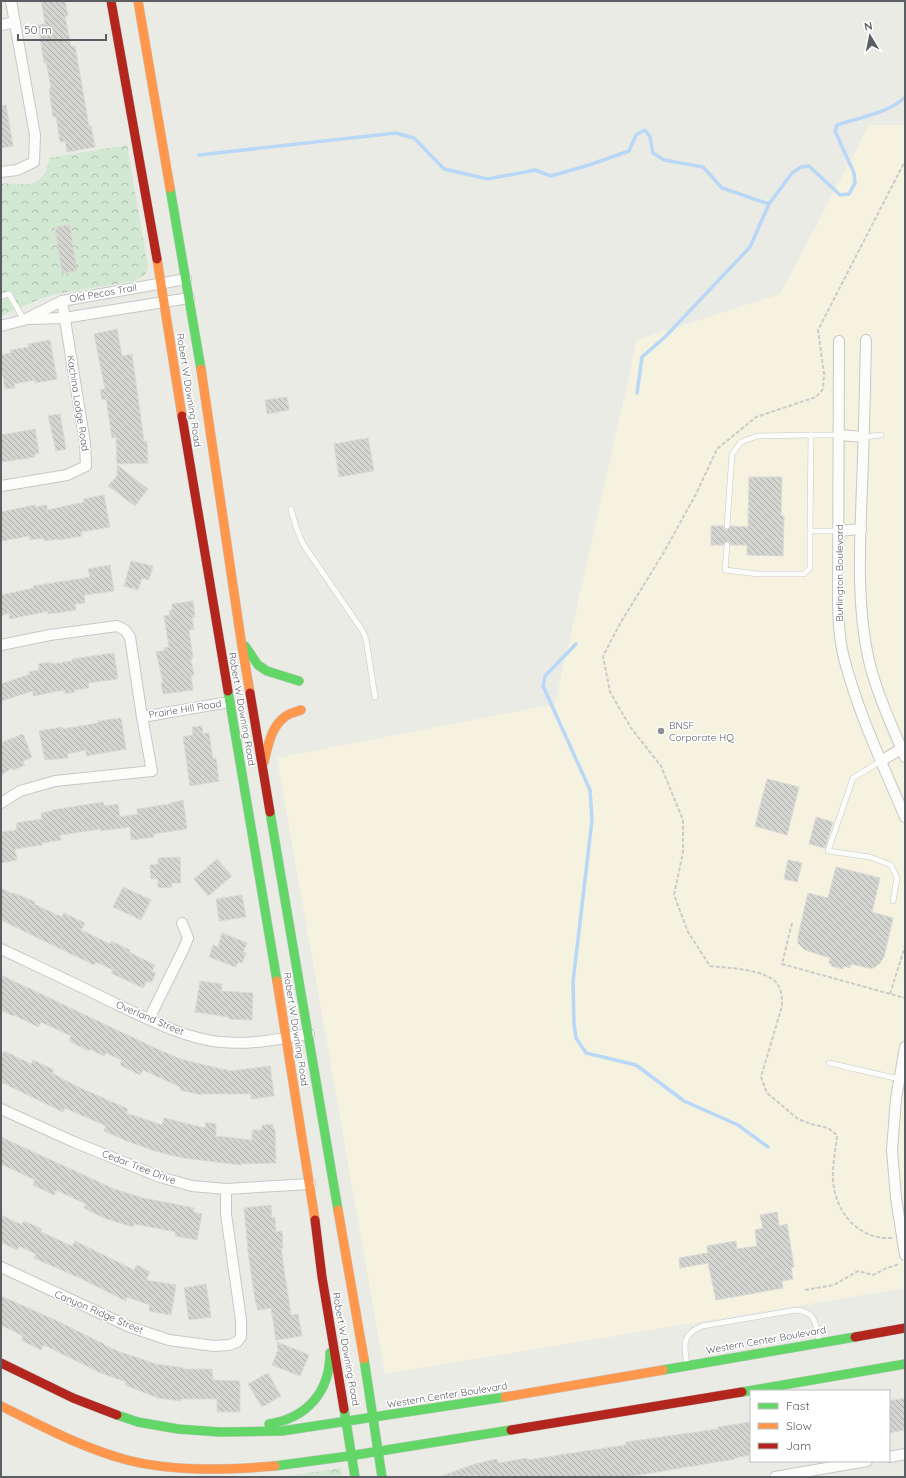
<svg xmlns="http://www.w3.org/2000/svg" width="906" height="1478" viewBox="0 0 906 1478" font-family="Quicksand,sans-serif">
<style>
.commercial{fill:#f5f2df}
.park{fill:url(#park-crowns)}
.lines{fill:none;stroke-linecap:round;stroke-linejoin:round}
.stream{stroke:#b9d7f6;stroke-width:3.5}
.building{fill:url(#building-back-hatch);stroke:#dad9d5}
.lane-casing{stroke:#c7c8c6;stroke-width:6}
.street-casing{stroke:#c7c8c6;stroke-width:12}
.fast-casing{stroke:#c8c8c7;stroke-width:10}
.slow-casing{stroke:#c8c8c7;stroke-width:10}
.jam-casing{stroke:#c8c8c7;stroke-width:10}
.path{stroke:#c8ccca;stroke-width:2;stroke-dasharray:4 2;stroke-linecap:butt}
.lane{stroke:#fcfcfb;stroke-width:5}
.street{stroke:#fcfcfb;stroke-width:10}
.fast{stroke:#63d668;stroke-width:9}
.slow{stroke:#ff974d;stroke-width:9}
.jam{stroke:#b3261e;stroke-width:9}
.poi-dot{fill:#8d8f91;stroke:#fff;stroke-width:1.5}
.labels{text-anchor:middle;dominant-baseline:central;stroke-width:3;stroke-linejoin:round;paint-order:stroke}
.street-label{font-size:10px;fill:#5b5e63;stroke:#fff}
.poi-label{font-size:10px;fill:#5b5e63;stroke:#fff;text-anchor:start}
</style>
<defs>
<pattern id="park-crowns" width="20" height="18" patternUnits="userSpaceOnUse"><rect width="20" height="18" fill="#d3e8d3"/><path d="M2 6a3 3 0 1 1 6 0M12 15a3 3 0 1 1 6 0" fill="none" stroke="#aebfaf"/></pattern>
<pattern id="building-back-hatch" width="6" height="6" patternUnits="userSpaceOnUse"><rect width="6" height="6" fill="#d4d4d1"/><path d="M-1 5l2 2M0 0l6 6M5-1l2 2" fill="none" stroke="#afafad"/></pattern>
</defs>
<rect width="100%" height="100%" fill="#ebebe6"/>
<!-- commercial -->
<polygon class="commercial" points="869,125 905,125 905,1288 385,1374 277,758 555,704 637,340 780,294"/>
<!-- park -->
<g class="park">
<path d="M127 145 148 267 145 275 135 281 62 293 42 298 1 316V184C9 183 15 184 23 184 28 185 32 184 36 181 46 175 48 170 49 158Z"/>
<polygon points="341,1468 342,1477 282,1477 287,1476"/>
</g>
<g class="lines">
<!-- stream -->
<g class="stream">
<polyline points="199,155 396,133 414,138 444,169 488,179 535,170 551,176 589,165 629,151 636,135 645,130 650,137 653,153 664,160 703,167 722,188 769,204"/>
<path d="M637 393 642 357 665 337 750 247 769 204 792 173 801 167 809 166 840 195 849 194 855 183 854 173 835 131 837 125C857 118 890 113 905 97"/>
<polyline points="576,644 545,676 543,686 590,790 592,820 573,982 574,1024 576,1038 586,1053 636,1065 684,1101 738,1125 768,1147"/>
</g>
</g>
<!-- building -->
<g class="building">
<polygon points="41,1 65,1 68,16 65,16 71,46 75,46 89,126 91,126 95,147 67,152 65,141 60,142 56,116 53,117 49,89 51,88 46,62 44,63 38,25 45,24"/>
<polygon points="6,105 13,146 1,148 1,106"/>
<polygon points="70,225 77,271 62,274 55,227"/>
<polygon points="117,329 122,356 132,354 144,441 147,441 148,463 117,464 116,437 112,438 106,399 102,400 100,390 105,389 94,334"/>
<polygon points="50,340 57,379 35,383 35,380 14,384 15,388 5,389 1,365 1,355 11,353 10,350 29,347 28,344"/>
<polygon points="287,397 289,410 267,414 265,400"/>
<polygon points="60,414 66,449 56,451 48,416"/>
<polygon points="35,429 39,453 35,454 35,457 1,462 1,435"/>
<polygon points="368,438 374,471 339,477 334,444"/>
<polygon points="117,465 148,489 135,506 108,486 117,476"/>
<polygon points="749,477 782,477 781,516 784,516 783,556 747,555 747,545 731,545 728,541 725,542 723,545 711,545 711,526 723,526 724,529 727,530 731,526 748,527"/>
<polygon points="104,495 110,527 81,532 82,536 59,540 59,539 44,541 43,538 30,540 29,536 2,541 1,512 35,505 36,507 47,505 47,510 84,502 83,499"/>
<polygon points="131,561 153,566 149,580 142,578 138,590 124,586"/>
<polygon points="110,565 114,591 84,595 85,603 75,604 76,610 48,614 48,611 10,619 9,613 1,616 1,595 34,588 33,586 90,577 88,569"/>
<polygon points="193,601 195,617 192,617 194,629 189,630 193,658 191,659 194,675 191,676 193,690 163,694 161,683 163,682 156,652 165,650 164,648 169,647 164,616 170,615 169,611 172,610 172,604"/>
<polygon points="114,653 118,679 88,683 89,688 74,690 75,692 64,694 64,690 33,696 33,691 1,701 1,684 30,674 29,672 39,670 38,664 51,662 51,664 72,661 72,659"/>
<polygon points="121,718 126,749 86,756 86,750 67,754 68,758 45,760 39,731 62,727 63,729 98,723 98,721"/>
<polygon points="202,726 203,734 209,733 213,759 216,758 219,781 190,786 183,737 193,735 192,727"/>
<polygon points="23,734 32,757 23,761 25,765 13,770 12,768 1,775 1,743"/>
<polygon points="767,779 799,787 787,835 755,826"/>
<polygon points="183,800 187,829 153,834 154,837 131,840 130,827 100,831 100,829 68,834 60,835 61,840 42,843 42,845 15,849 17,860 1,863 1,832 17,830 16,823 42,819 41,813 52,811 52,810 103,802 104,806 118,804 120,817 138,814 137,809 170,804 170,803"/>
<polygon points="816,817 833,822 825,848 809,844"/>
<polygon points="180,857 181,883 171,883 172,887 158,888 158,879 151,879 150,865 158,864 158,858"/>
<polygon points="217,859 232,876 208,896 194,879"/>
<polygon points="788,860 802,863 797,882 784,879"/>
<polygon points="836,867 880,878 872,912 893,918 884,957 880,963 874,968 868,968 851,964 850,968 843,966 843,969 831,966 832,964 829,963 830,958 805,950 798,943 798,936 808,893 828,898"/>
<polygon points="123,887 151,900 141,920 113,907"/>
<polygon points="1,888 13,894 14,893 35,902 34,904 62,917 64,913 85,923 81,930 110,944 111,941 130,950 129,952 155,965 152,971 156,973 151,983 147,981 143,988 111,973 113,970 96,962 94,965 1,920"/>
<polygon points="242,895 246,917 219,921 216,899"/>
<polygon points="222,933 247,943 243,952 246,953 242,963 238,962 236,967 209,957 213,945 218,947"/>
<polygon points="1,975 157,1049 180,1059 230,1071 270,1066 274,1096 251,1099 251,1094 202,1094 202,1095 180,1090 180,1087 143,1070 140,1075 120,1065 122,1060 106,1053 104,1056 90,1049 89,1051 69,1041 71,1036 41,1022 38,1027 14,1015 13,1016 1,1010"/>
<polygon points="200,981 222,984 221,991 253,993 252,1020 229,1019 229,1017 195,1012"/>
<polygon points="4,1051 31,1064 33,1060 54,1070 52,1073 76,1086 128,1109 126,1113 162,1125 164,1118 205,1128 206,1122 216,1124 216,1136 252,1140 252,1130 262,1130 262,1125 273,1124 273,1129 275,1129 276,1163 241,1164 241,1165 183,1158 155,1151 127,1141 104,1131 106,1126 65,1108 63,1112 1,1082 1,1058"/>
<polygon points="1,1137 114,1189 143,1198 194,1208 194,1212 202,1214 197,1240 175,1236 176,1232 134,1224 133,1227 104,1218 84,1208 86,1204 56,1190 54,1195 33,1185 35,1180 1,1164"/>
<polygon points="271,1205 272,1218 275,1217 276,1232 282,1231 283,1248 281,1248 291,1315 298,1314 302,1336 276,1340 271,1308 258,1310 255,1300 248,1251 244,1208"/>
<polygon points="777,1212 779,1226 787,1224 794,1267 791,1267 793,1279 782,1281 783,1288 716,1300 708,1263 680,1268 679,1258 708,1253 707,1246 736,1241 737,1249 757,1246 755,1230 763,1228 760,1215"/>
<polygon points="1,1215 22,1225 24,1221 42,1229 41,1232 72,1246 75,1241 134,1270 137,1265 150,1272 146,1280 176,1285 171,1315 149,1311 150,1305 127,1297 126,1301 82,1279 34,1258 36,1254 19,1246 17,1250 1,1242"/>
<polygon points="206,1284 211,1317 189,1320 184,1288"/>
<polygon points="1,1296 55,1320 104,1344 104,1345 120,1352 156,1364 185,1368 184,1369 212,1369 213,1380 240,1381 240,1412 217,1412 217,1399 181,1399 181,1401 158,1398 125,1385 126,1382 101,1373 44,1345 41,1350 21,1340 23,1336 1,1325"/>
<polygon points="277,1342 309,1355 300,1376 272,1365 278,1350"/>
<polygon points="268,1373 281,1396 262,1407 248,1384"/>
<polygon points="905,1398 905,1430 889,1433 889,1401"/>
<polygon points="751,1422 751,1455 735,1458 735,1459 627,1477 442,1476 475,1464 497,1459 498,1463 527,1458 527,1460 626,1445 626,1442 718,1429 718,1427"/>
</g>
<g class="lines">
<defs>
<g id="lane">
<polyline points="1,296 9,294 24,320"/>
<polyline points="864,437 881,435"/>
<polyline points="291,509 296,527 303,544 362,630 366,639 375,697"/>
<polyline points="727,526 732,454 741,442 757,436 811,435"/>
<polyline points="838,531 810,531 811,435 839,435"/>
<polyline points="727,545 725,570 758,574 804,574 810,568 810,531"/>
<polyline points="881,761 853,778 828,851 870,857 891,865 897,878 893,901"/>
<polyline points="829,1063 899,1079"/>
<path d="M687 1364C684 1345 681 1335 702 1326L796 1310C816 1311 816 1325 819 1341"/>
</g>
<g id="street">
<polyline points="1,25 15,22"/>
<polyline points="1,172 17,170 34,162 35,135 11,1"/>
<polyline points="28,319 64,318 189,298"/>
<polyline points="1,326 24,320 62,301 186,279"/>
<path d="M866 340C865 389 864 437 862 486 860 544 856 604 869 661 877 694 892 726 905 757"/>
<path d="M839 341 838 597C838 617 839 638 844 658 858 713 883 765 905 817"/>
<polyline points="839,435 864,437"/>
<polyline points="1,486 67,475 86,466 85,443 62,301"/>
<polyline points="838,531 861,529"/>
<polyline points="1,645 50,635 117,626 125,630 130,637 142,717 152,771 55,781 20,791 1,803"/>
<polyline points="142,717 229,702"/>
<polyline points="881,761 901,749"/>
<path d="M1 949C39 967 78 985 116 1004 148 1019 186 1039 221 1042 250 1045 280 1039 309 1034"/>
<polyline points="149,1019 184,948 188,938 182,923"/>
<polyline points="905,1047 896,1099 892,1150 896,1198 905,1255"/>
<polyline points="1,1109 74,1142 160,1177 192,1186 226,1189 310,1184"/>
<polyline points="1,1267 130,1327 169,1340 214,1346 229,1345 237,1342 241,1337 241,1320 226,1214 226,1189"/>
<polyline points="889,1457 905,1454"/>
<polyline points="775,1477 867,1461"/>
</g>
<g id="fast">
<polyline points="170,188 201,369"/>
<polyline points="245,646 258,665 267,671 299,681"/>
<polyline points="228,691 277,981"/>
<polyline points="270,812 338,1210"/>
<polyline points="364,1359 382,1477"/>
<polyline points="663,1370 855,1337"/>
<polyline points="742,1392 905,1364"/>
<polyline points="344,1409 355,1477"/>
<polyline points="117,1415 138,1422 178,1429 220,1432 282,1431 505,1397"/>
<path d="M269 1424C307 1418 330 1392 330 1353"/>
<polyline points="275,1466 349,1456 511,1430"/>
</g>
<g id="slow">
<polyline points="138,1 170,188"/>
<polyline points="157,259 182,416"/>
<polyline points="201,369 241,640 250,693"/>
<path d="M264 762C268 746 271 726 286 716 290 713 296 712 301 710"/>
<polyline points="277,981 315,1220"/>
<polyline points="338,1210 364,1359"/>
<polyline points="505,1397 663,1370"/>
<path d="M1 1406C42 1426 82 1448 127 1460 174 1472 226 1470 275 1466"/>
</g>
<g id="jam">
<polyline points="111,1 157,259"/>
<polyline points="182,416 228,691"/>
<polyline points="250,693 270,812"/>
<polyline points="315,1220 322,1277 344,1409"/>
<polyline points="855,1337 905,1328"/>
<polyline points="1,1363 73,1398 117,1415"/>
<polyline points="511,1430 742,1392"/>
</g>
</defs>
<!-- lane casing -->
<use href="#lane" class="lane-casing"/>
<!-- street casing -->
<use href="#street" class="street-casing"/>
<!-- fast casing -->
<use href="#fast" class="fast-casing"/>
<!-- slow casing -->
<use href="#slow" class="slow-casing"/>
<!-- jam casing -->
<use href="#jam" class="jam-casing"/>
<!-- path -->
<g class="path">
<polyline points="792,923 782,964 905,998"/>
<polyline points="890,994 905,946"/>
<path d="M892 1238C858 1240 835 1212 833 1180 832 1166 836 1149 837 1135L828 1128 811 1124 798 1119 767 1093 761 1077 782 1006C782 999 782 991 778 985 769 969 727 968 710 966L688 932 674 895 683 852V820L661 766 631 728 610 692 603 656 621 622 664 552 696 494 717 449 756 417 816 397 823 389 824 374 818 330 905 161"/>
<polyline points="805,1290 834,1285 858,1271 873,1275 887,1268 900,1264"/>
</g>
<!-- lane -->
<use href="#lane" class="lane"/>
<!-- street -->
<use href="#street" class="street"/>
<!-- fast -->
<use href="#fast" class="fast"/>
<!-- slow -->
<use href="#slow" class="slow"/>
<!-- jam -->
<use href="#jam" class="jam"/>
</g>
<!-- markers -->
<circle class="poi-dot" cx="661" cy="731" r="4"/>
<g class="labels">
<!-- street labels -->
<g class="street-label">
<text transform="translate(103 293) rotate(-10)">Old Pecos Trail</text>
<text transform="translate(189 390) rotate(81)">Robert W Downing Road</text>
<text transform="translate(78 403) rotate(81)">Kachina Lodge Road</text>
<text transform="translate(839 573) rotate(-90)">Burlington Boulevard</text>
<text transform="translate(185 709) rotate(-9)">Prairie Hill Road</text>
<text transform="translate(242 709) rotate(80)">Robert W Downing Road</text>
<text transform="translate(150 1018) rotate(23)">Overland Street</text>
<text transform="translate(296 1029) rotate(81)">Robert W Downing Road</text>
<text transform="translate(139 1167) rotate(21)">Cedar Tree Drive</text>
<text transform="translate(99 1312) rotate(23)">Canyon Ridge Street</text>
<text transform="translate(766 1340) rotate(-10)">Western Center Boulevard</text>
<text transform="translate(346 1349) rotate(80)">Robert W Downing Road</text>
<text transform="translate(447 1395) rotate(-9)">Western Center Boulevard</text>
</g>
<!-- poi labels -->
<g class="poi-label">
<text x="669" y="725">BNSF<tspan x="669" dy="12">Corporate HQ</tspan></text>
</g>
</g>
<!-- border -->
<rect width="906" height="1478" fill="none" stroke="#5b5e63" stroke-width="4"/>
<!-- legend -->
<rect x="750" y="1390" width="140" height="72" fill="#ffffff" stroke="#bdbfc1"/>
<rect x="758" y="1403" width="20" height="6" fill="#63d668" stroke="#bdbfc1"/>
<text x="786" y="1410" font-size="12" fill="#5b5e63">Fast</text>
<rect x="758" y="1423" width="20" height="6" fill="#ff974d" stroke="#bdbfc1"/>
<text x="786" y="1430" font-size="12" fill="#5b5e63">Slow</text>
<rect x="758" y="1443" width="20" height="6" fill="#b3261e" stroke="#bdbfc1"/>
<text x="786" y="1450" font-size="12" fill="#5b5e63">Jam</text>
<!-- north arrow -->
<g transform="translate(870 36) rotate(350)" stroke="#ffffff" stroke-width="3" paint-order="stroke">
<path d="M0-3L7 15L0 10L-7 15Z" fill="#5b5e63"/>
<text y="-6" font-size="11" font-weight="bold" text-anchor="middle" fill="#5b5e63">N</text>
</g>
<!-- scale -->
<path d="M18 34v6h88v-6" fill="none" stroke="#5b5e63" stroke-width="2"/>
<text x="24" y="34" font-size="12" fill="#5b5e63" stroke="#ffffff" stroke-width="3" paint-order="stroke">50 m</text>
</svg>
